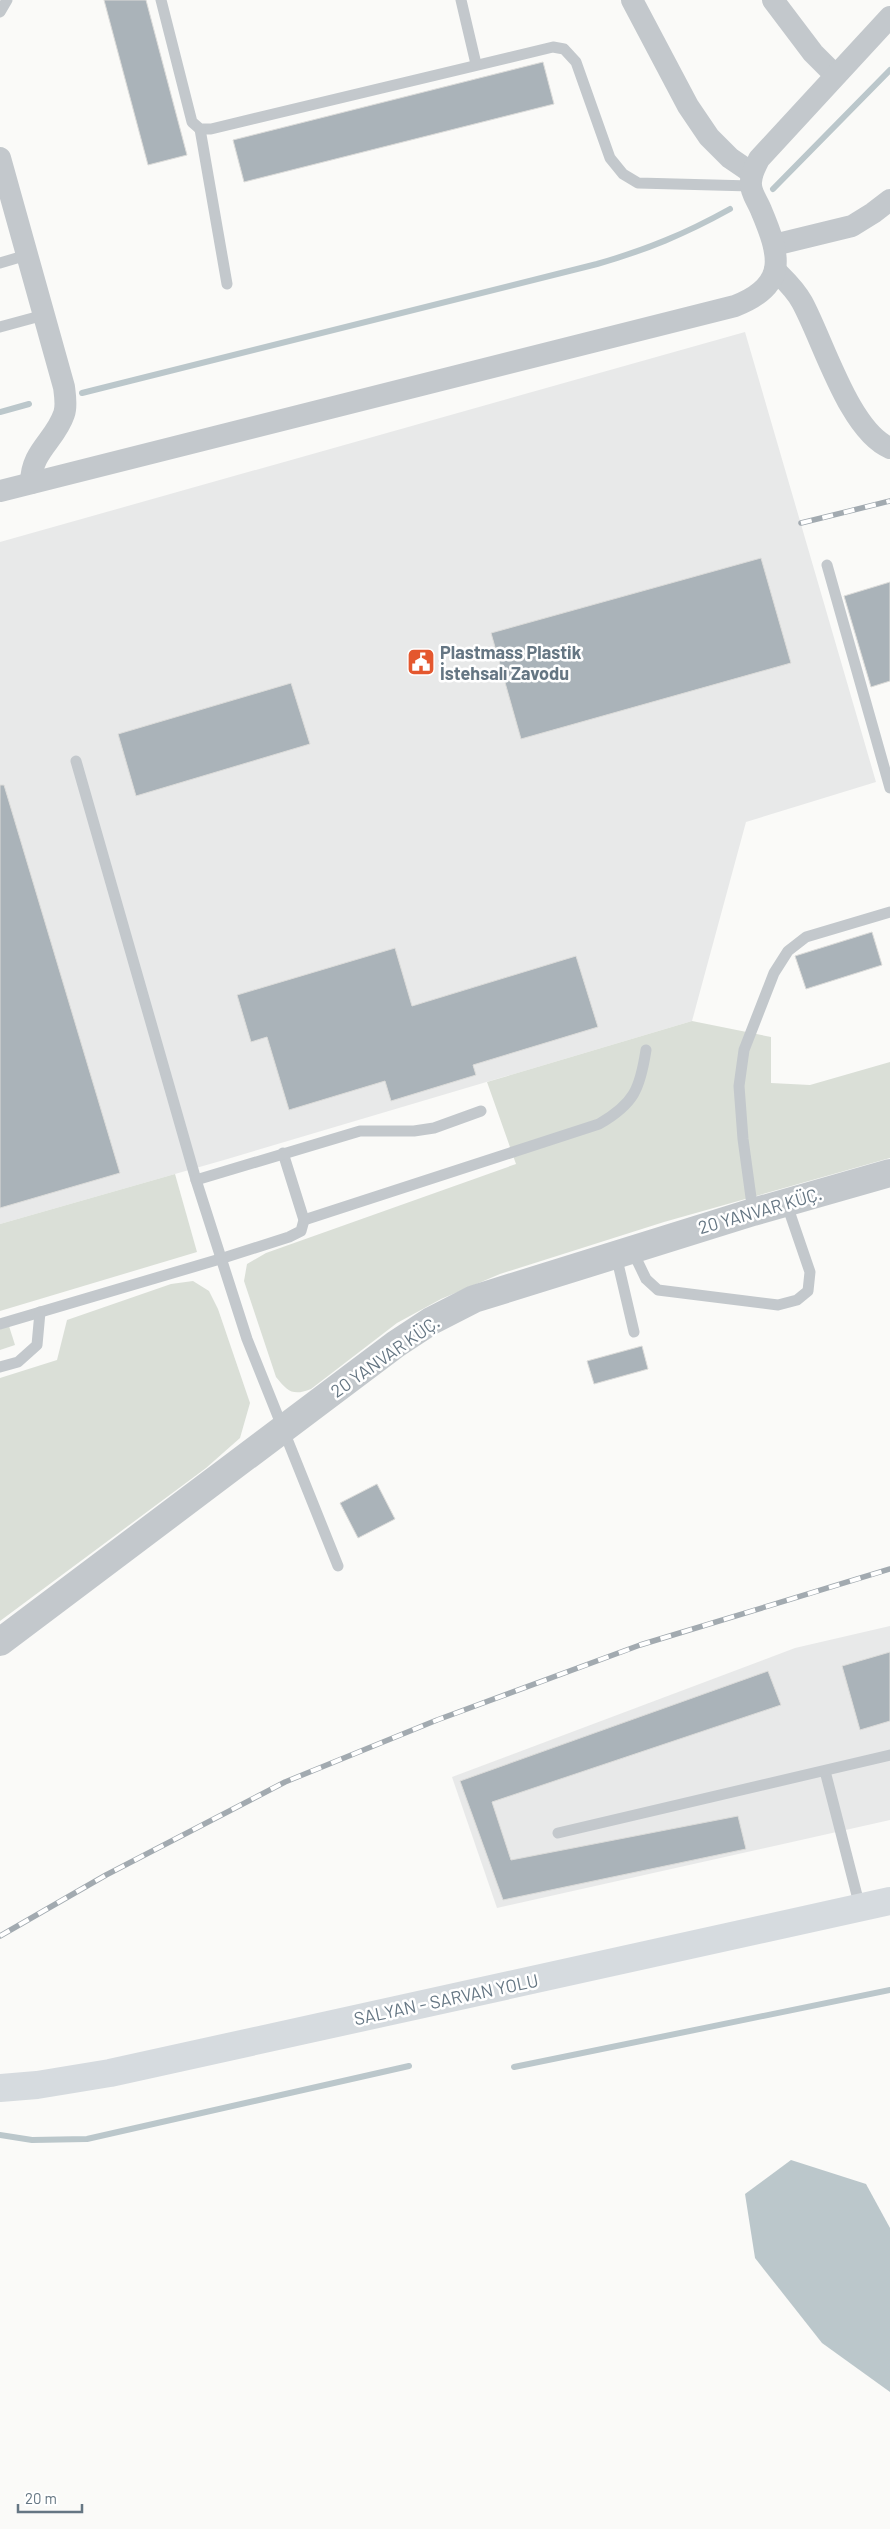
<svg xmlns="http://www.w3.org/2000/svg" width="890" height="2529" viewBox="0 0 890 2529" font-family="Barlow,sans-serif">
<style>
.built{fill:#e8e9e9}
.green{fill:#dadfd7}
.water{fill:#bbc7cb}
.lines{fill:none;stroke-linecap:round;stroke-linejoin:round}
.stream{stroke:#bbc7cb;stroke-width:6}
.building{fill:#aab3b9;stroke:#dcdcda}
.service{stroke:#c3c8cc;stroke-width:11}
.minor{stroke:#c3c8cc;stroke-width:22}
.tertiary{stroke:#c3c8cc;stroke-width:28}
.primary{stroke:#d6dbdf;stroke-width:28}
.rail-casing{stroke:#a2aab0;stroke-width:5.5}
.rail{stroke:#fff;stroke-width:4;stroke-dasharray:11;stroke-linecap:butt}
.labels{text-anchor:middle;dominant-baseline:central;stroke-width:5;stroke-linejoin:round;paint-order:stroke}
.poi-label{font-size:18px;font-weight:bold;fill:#657683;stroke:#fff;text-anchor:start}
.street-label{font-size:18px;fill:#657683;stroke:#fff}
</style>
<rect width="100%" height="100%" fill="#fafaf8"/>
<!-- built -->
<g class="built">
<polygon points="745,332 876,782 746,822 692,1021 224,1160 0,1224 0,542"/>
<polygon points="890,1626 890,1820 497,1908 452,1777 795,1648"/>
</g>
<!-- green -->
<g class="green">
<path d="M692 1021 771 1037V1083L810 1085 890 1062V1158L664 1222 500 1274 441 1299 397 1323 311 1389C293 1396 288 1392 276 1377L244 1281 247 1264 266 1253 516 1164 487 1082Z"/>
<polygon points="175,1174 197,1252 0,1311 0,1224"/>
<polygon points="193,1281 209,1291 218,1309 250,1403 240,1438 206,1468 0,1621 0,1378 57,1360 67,1320 171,1284"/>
<polygon points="9,1326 15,1345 0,1350 0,1329"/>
</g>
<!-- water -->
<polygon class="water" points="791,2160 866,2184 890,2228 890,2392 822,2343 755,2258 745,2194"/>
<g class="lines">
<!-- stream -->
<g class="stream">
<polyline points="773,189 890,70"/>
<path d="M82 393 597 264C646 250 685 234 730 209"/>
<polyline points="0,412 29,404"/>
<polyline points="514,2067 890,1990"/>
<polyline points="0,2135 32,2140 87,2139 409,2066"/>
</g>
</g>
<!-- building -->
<g class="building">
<polygon points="104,0 146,0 187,155 148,165"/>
<polygon points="543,62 554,104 244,182 233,140"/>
<polygon points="761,558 791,663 521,739 491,633"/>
<polygon points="890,582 890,681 871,687 844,596"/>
<polygon points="291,683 310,744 136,796 118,734"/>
<polygon points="0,785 4,785 120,1173 0,1208"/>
<polygon points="872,932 882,965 806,989 795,956"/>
<polygon points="395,948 412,1006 576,956 598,1027 473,1065 476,1075 391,1101 385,1081 289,1110 267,1037 251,1042 237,995"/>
<polygon points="642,1346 648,1369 594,1384 587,1361"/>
<polygon points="377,1484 395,1519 358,1538 340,1503"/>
<polygon points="890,1652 890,1721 860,1730 842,1666"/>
<polygon points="768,1671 781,1705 492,1802 511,1860 738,1816 746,1849 503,1900 460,1781"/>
</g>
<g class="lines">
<!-- service -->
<g class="service">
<polyline points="161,0 192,122 200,129 211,129 553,47 564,49 576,62 610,158 623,174 638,183 751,186"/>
<polyline points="461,0 476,64"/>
<polyline points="0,12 7,0"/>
<polyline points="200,129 227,284"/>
<polyline points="0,263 27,255"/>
<polyline points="0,327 44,315"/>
<polyline points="827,565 890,788"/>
<polyline points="76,761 196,1180"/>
<polyline points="753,1212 743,1139 739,1086 744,1050 774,973 788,951 806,937 890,912"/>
<path d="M304 1220 599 1124C634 1104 640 1089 646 1050"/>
<polyline points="632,1250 646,1279 658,1290 778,1305 797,1300 808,1291 810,1272 786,1202"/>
<polyline points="616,1255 634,1332"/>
<polyline points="0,1324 220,1259 289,1237 301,1231 304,1220 283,1153"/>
<polyline points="0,1367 18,1362 37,1345 40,1312"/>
<polyline points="338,1566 247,1339 196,1180 360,1131 414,1131 434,1128 481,1111"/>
<polyline points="825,1771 860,1907"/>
<polyline points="558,1833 890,1755"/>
</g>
<!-- minor -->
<g class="minor">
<polyline points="632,0 688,106 709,137 730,158 752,173"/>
<polyline points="773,0 813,53 835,75"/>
<path d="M0 158 64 387C65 395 67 406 64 414 55 441 31 451 31 483"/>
<polyline points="774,245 852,226 873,213 890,200"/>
<path d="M775 270C785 280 795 289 802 302 823 340 849 431 890 448"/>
<path d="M0 491 735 306C789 285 780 255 761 210 758 202 751 193 751 185 750 175 755 168 759 159L890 17"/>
</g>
<!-- tertiary -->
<polyline class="tertiary" points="0,1642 396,1344 431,1321 474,1299 753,1212 890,1173"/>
<!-- primary -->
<polyline class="primary" points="0,2088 37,2085 110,2073 890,1901"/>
<defs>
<g id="rail">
<polyline points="801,523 890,501"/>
<polyline points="0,1936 106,1875 285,1782 437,1720 640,1645 890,1569"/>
</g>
</defs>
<!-- rail casing -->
<use href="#rail" class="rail-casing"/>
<!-- rail -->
<use href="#rail" class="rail"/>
</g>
<!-- icons -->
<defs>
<symbol id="civic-square" viewBox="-11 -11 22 22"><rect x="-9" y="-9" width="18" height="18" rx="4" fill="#e4572e" stroke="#fff"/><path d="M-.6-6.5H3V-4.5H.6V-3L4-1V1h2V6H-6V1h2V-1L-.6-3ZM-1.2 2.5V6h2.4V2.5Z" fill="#fff"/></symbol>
</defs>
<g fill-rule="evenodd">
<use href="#civic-square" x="405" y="646" width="32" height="32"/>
</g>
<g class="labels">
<!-- poi labels -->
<g class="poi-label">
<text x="440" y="652">Plastmass Plastik<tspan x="440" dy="21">İstehsalı Zavodu</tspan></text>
</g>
<!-- street labels -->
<g class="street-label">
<text transform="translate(760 1210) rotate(-16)">20 YANVAR KÜÇ.</text>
<text transform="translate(385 1356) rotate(-35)">20 YANVAR KÜÇ.</text>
<text transform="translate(446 1999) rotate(-12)">SALYAN - SARVAN YOLU</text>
</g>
</g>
<!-- scale -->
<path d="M18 2504v8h64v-8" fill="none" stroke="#657683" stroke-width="2.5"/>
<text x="25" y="2504" font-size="15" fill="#657683" stroke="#ffffff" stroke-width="4" paint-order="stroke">20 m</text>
</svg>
